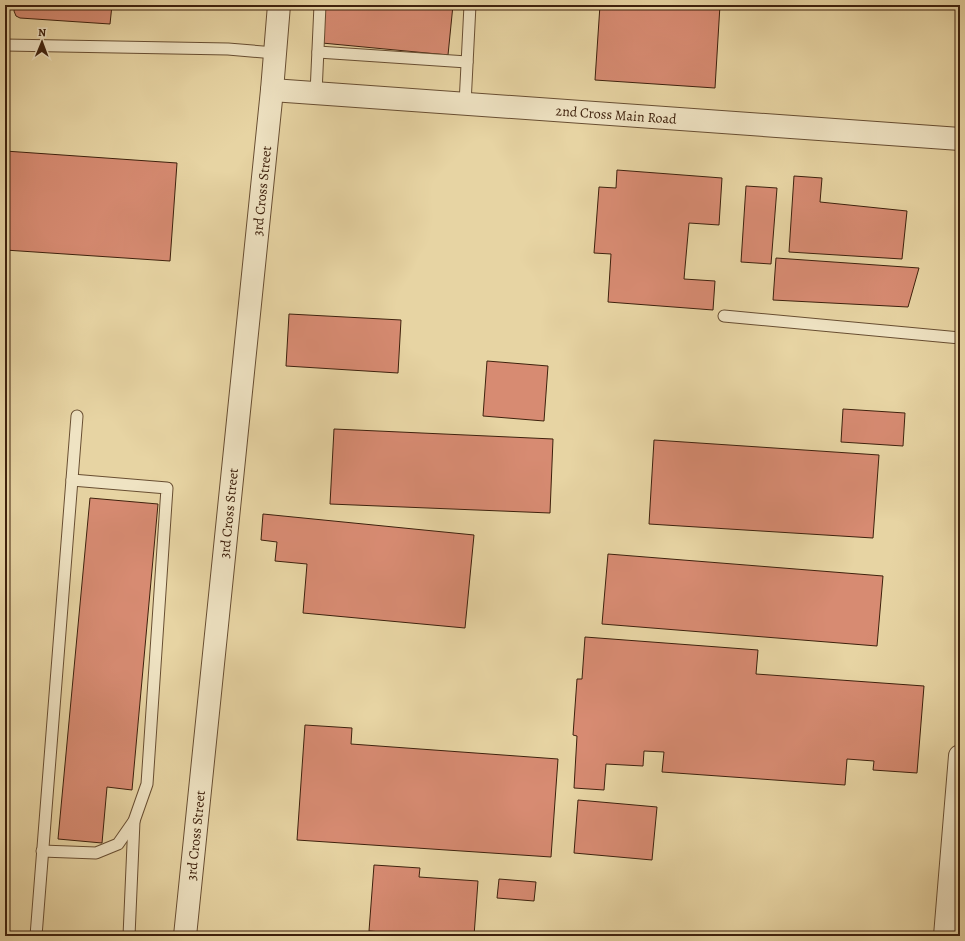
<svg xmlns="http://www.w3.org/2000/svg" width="965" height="941" viewBox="0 0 965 941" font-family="Alegreya,serif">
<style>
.building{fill:#d78b72;stroke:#3e210d}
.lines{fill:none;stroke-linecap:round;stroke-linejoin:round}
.service-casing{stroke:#684e32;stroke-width:13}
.minor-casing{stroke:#684e32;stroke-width:24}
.service{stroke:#efe3c3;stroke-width:11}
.minor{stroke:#efe3c3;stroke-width:22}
.labels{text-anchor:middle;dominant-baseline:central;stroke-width:3;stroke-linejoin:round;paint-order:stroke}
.street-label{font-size:14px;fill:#3e210d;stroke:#efe3c3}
</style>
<rect width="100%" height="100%" fill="#e7d4a3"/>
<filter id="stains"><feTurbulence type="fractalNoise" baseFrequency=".005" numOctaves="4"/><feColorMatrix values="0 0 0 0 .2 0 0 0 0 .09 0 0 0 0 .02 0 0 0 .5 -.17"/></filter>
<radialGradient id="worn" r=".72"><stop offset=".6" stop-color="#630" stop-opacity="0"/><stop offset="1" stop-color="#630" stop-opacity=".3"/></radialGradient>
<!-- building -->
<g class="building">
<polygon points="15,5 112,5 110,24 20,18 16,16 14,11"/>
<polygon points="326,5 453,5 448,55 322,43"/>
<polygon points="600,5 720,5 715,88 595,80"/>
<polygon points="5,151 177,163 170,261 5,250"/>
<polygon points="617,170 722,178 719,225 689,223 684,279 715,281 713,310 608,302 611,254 594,253 599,187 616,188"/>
<polygon points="794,176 822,178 820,202 907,211 902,259 789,252"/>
<polygon points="746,186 777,188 771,264 741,262"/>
<polygon points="776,258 919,268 908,307 773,300"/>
<polygon points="289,314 401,320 398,373 286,366"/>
<polygon points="487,361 548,366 544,421 483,416"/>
<polygon points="843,409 905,413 903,446 841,442"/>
<polygon points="334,429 553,439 550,513 330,504"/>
<polygon points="654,440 879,455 873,538 649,524"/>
<polygon points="90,498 158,504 132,790 107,787 102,843 58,839"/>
<polygon points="263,514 474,535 465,628 303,613 307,564 275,561 277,542 261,540"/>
<polygon points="608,554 883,576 877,646 602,624"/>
<polygon points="585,637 758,650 756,674 924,686 917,773 873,770 874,761 847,759 845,785 662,772 664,752 644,751 643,766 606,764 604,790 574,788 577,736 573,735 577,679 582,679"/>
<polygon points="305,725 352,728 351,744 558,759 551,857 297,840"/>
<polygon points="578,800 657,807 652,860 574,853"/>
<polygon points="374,865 420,868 419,877 478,881 474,936 435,936 369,931"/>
<polygon points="499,879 536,882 534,901 497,898"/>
</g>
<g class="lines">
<defs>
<g id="service">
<polyline points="5,45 228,49 275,53"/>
<polyline points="318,52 467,62"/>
<polyline points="316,93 320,5"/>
<polyline points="465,104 470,5"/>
<polyline points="724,316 960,338"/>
<polyline points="42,851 96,853 118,844 134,821 147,784 167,488 72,480"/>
<polyline points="36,936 77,416"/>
<polyline points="129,936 134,821"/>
</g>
<g id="minor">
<path id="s1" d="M272 90 960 139"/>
<path id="s2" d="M185 936 272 90 279 5"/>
<polyline points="945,936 960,756"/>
</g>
</defs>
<!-- service casing -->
<use href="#service" class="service-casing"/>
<!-- minor casing -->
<use href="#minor" class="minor-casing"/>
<!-- service -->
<use href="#service" class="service"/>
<!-- minor -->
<use href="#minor" class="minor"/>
</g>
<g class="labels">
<!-- street labels -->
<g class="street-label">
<text stroke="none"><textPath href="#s1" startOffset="345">2nd Cross Main Road</textPath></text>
<text stroke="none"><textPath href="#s2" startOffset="749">3rd Cross Street</textPath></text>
<text stroke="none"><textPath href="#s2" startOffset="425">3rd Cross Street</textPath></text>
<text stroke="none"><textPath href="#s2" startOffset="101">3rd Cross Street</textPath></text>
</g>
</g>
<!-- margin -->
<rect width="965" height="941" fill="none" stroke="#e7d4a3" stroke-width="20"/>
<rect x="6" y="6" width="953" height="929" fill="none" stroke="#3e210d" stroke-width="2"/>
<rect x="10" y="10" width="945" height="921" fill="none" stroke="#3e210d"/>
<!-- north arrow -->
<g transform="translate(42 42) rotate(1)" stroke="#efe3c3" stroke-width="3" paint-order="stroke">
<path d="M0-3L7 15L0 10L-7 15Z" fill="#3e210d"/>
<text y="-6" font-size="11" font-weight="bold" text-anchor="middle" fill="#3e210d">N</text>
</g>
<rect width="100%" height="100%" filter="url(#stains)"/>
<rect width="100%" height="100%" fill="url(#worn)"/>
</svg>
